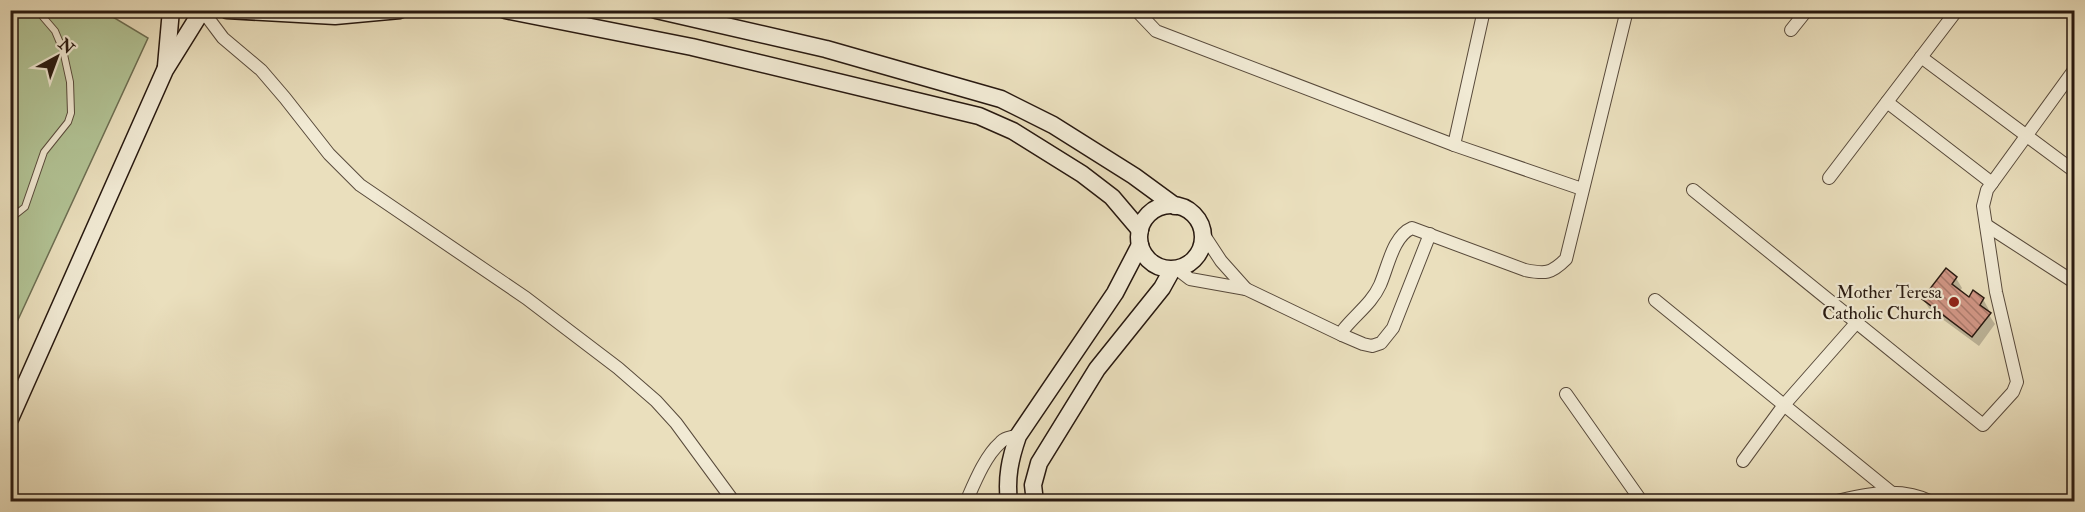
<svg xmlns="http://www.w3.org/2000/svg" width="2085" height="512" viewBox="0 0 2085 512" font-family="'IM FELL Double Pica',serif">
<style>
.green{fill:#b2c395;stroke:#6d6e52;stroke-width:1.5}
.shadow{fill:#0003}
.building{fill:url(#building-back-hatch);stroke:#281910;stroke-width:1.5}
.lines{fill:none;stroke-linecap:round;stroke-linejoin:round}
.lane-casing{stroke:#584a3b;stroke-width:8}
.street-casing{stroke:#584a3b;stroke-width:14}
.secondary-casing{stroke:#281910;stroke-width:19}
.lane{stroke:#f1ead4;stroke-width:6}
.street{stroke:#f1ead4;stroke-width:12}
.secondary{stroke:#f1ead4;stroke-width:16}
.poi-dot{fill:#8f2418;stroke:#f1ead4;stroke-width:2}
.labels{text-anchor:middle;dominant-baseline:central;stroke-width:4.5;stroke-linejoin:round;paint-order:stroke}
.poi-label{font-size:18px;fill:#281910;stroke:#f1ead4;text-anchor:end}
</style>
<defs>
<pattern id="building-back-hatch" width="6" height="6" patternUnits="userSpaceOnUse" patternTransform="scale(1.5)"><rect width="6" height="6" fill="#d19685"/><path d="M-1 5l2 2M0 0l6 6M5-1l2 2" fill="none" stroke="#aa7a6b"/></pattern>
</defs>
<rect width="100%" height="100%" fill="#eadfbd"/>
<filter id="stains"><feTurbulence type="fractalNoise" baseFrequency=".00333" numOctaves="4"/><feColorMatrix values="0 0 0 0 .2 0 0 0 0 .09 0 0 0 0 .02 0 0 0 .5 -.17"/></filter>
<radialGradient id="worn" r=".72"><stop offset=".6" stop-color="#630" stop-opacity="0"/><stop offset="1" stop-color="#630" stop-opacity=".3"/></radialGradient>
<!-- green -->
<polygon class="green" points="11,11 103,11 148,38 11,335"/>
<!-- shadow -->
<polygon class="shadow" points="1956,278 1962,288 1959,292 1969,299 1983,299 1989,310 1987,312 1995,324 1979,346 1930,310 1924,300"/>
<!-- building -->
<polygon class="building" points="1946,268 1957,277 1952,284 1969,297 1973,290 1984,298 1980,305 1991,313 1972,337 1922,299"/>
<g class="lines">
<defs>
<polyline id="lane" points="10,219 25,207 44,152 68,122 71,113 70,82 63,50 55,31 37,10"/>
<g id="street">
<polyline points="1136,10 1156,31 1454,145 1582,189"/>
<polyline points="205,14 223,38 261,70 285,98 329,154 360,185 526,298 618,368 656,401 676,423 734,502"/>
<polyline points="1791,30 1807,10"/>
<polyline points="1921,57 2074,171"/>
<polyline points="1887,102 1992,183"/>
<polyline points="1454,145 1484,10"/>
<polyline points="1829,178 1957,10"/>
<polyline points="1693,190 1983,425 2013,392 2017,382 1996,292 1983,206 1987,190 2074,70"/>
<polyline points="1986,225 2074,282"/>
<polyline points="1202,232 1221,261 1246,289"/>
<polyline points="1177,269 1190,279 1246,289 1342,335 1363,344 1372,346 1381,343 1393,328 1430,234"/>
<polyline points="1655,300 1892,493"/>
<path d="M1342 335 1344 329C1356 314 1372 303 1380 285 1388 267 1393 236 1412 228L1525 270C1545 274 1551 274 1566 259L1627 10"/>
<polyline points="1566,394 1642,502"/>
<polyline points="1743,461 1784,405 1857,322"/>
<path d="M966 502C974 484 985 456 1000 443 1004 438 1011 437 1018 436"/>
<path d="M1833 502C1866 494 1900 486 1932 502"/>
</g>
<g id="secondary">
<polyline points="227,10 335,16 400,10"/>
<polyline points="505,10 692,47 979,116 1013,131 1082,174 1112,197 1140,230"/>
<polyline points="656,10 826,49 1001,99 1053,125 1134,176 1175,206"/>
<polyline points="166,66 171,10"/>
<circle cx="1171" cy="237" r="32"/>
<polyline points="10,419 165,70 198,17"/>
<path d="M1009 502C1006 478 1010 459 1018 436L1115 293 1140 245"/>
<polyline points="1035,502 1033,485 1039,463 1097,369 1162,288 1172,270"/>
</g>
</defs>
<!-- lane casing -->
<use href="#lane" class="lane-casing"/>
<!-- street casing -->
<use href="#street" class="street-casing"/>
<!-- secondary casing -->
<use href="#secondary" class="secondary-casing"/>
<!-- lane -->
<use href="#lane" class="lane"/>
<!-- street -->
<use href="#street" class="street"/>
<!-- secondary -->
<use href="#secondary" class="secondary"/>
</g>
<!-- markers -->
<circle class="poi-dot" cx="1954" cy="302" r="6"/>
<g class="labels">
<!-- poi labels -->
<g class="poi-label">
<text x="1942" y="292">Mother Teresa<tspan x="1942" dy="21">Catholic Church</tspan></text>
</g>
</g>
<!-- margin -->
<rect width="2085" height="512" fill="none" stroke="#eadfbd" stroke-width="36"/>
<rect x="12" y="12" width="2061" height="488" fill="none" stroke="#281910" stroke-width="3"/>
<rect x="18" y="18" width="2049" height="476" fill="none" stroke="#281910" stroke-width="1.5"/>
<!-- north arrow -->
<g transform="translate(57 57) rotate(41)" stroke="#f1ead4" stroke-width="4.5" paint-order="stroke">
<path d="M0-4.5L10 22L0 15L-10 22Z" fill="#281910"/>
<text y="-9" font-size="16" font-weight="bold" text-anchor="middle" fill="#281910">N</text>
</g>
<rect width="100%" height="100%" filter="url(#stains)"/>
<rect width="100%" height="100%" fill="url(#worn)"/>
</svg>
